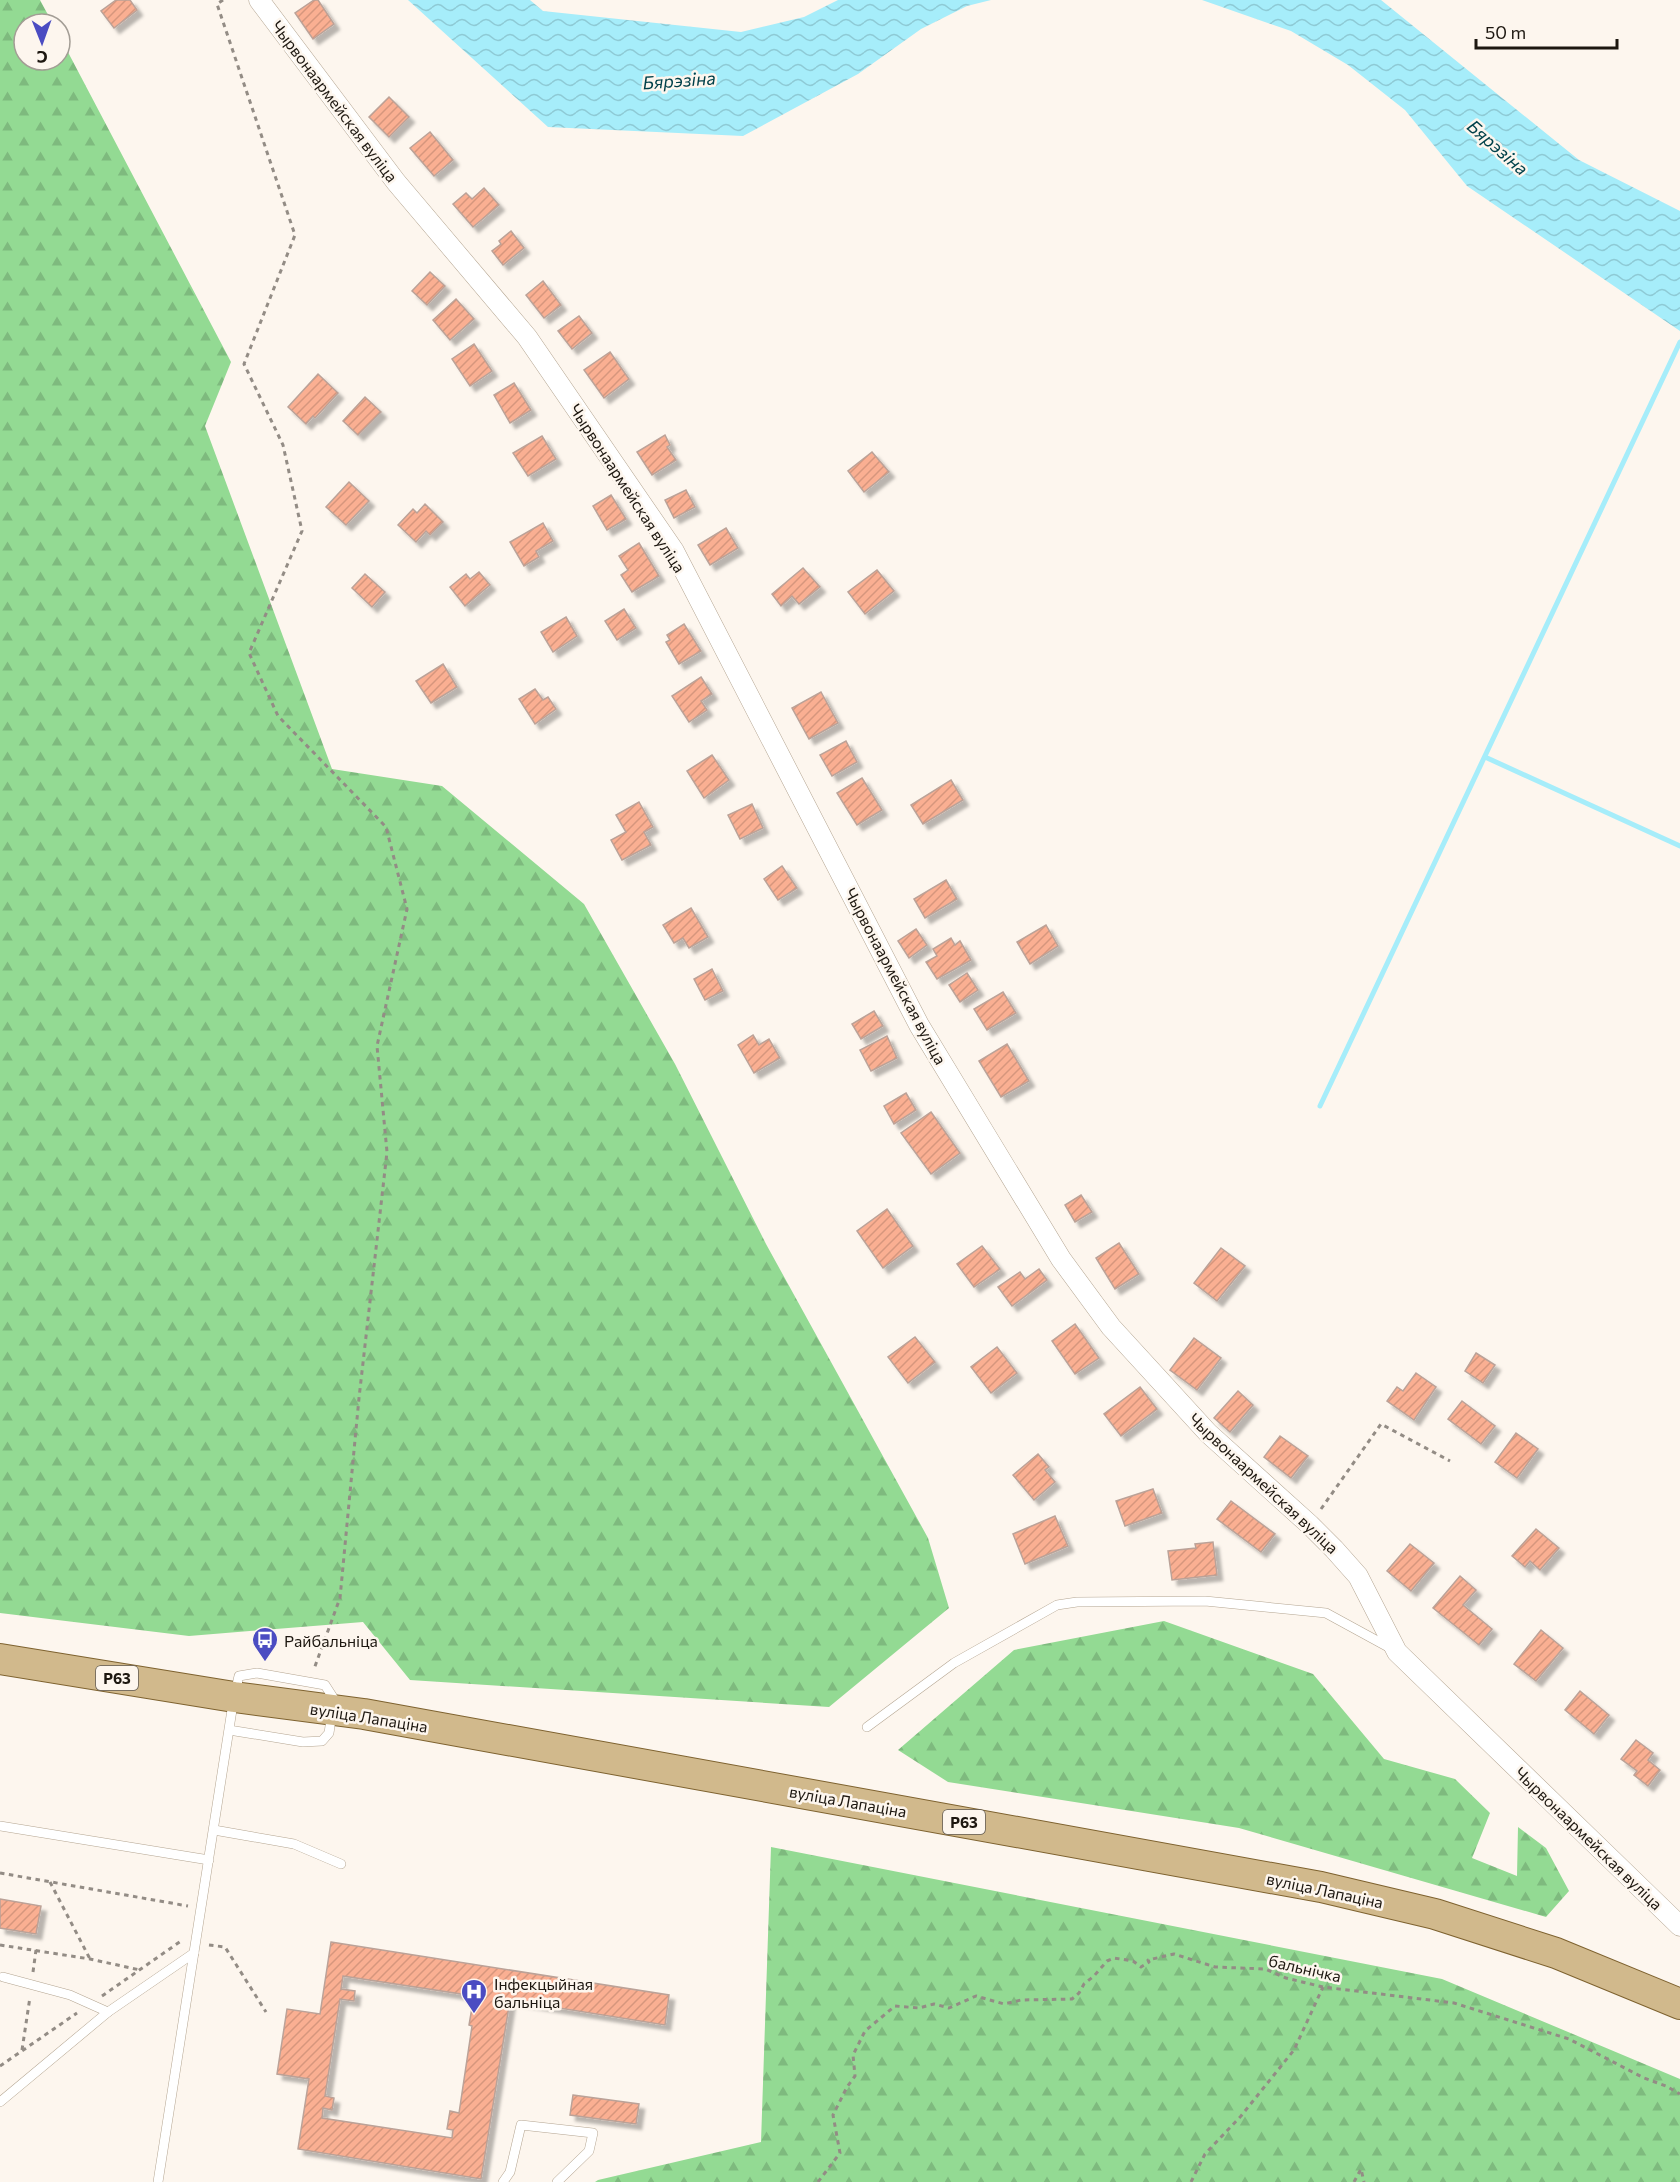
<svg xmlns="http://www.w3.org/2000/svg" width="1680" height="2182" viewBox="0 0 1680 2182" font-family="Commissioner,sans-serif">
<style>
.forest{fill:url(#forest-firs)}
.water{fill:url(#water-waves)}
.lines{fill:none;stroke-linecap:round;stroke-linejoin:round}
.stream{stroke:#a6edfa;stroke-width:5}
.building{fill:url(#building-hatch);stroke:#bba298;stroke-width:1.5;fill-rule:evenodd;filter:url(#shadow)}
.lane-casing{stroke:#b4a591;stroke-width:10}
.street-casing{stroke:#b4a591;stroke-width:21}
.primary-casing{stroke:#7e622f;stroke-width:32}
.path{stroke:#938c85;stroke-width:3;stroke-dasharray:4.5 4.5;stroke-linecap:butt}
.lane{stroke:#fff;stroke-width:9}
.street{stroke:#fff;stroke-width:20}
.primary{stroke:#d1b98c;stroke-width:30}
.labels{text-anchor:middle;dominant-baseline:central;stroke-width:5;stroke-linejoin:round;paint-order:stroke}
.shield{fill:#fdf6ee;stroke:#605a53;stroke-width:1.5}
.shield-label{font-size:15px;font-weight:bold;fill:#1d1710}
.street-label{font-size:16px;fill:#1d1710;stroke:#fdf6ee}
.poi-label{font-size:16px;fill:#1d1710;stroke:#fdf6ee;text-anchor:start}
.water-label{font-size:18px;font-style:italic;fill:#00414a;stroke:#fdf6ee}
</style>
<defs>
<pattern id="forest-firs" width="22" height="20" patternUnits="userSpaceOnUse" patternTransform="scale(1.5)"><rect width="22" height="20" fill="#93da93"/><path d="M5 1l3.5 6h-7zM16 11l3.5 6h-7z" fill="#7eba7e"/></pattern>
<pattern id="water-waves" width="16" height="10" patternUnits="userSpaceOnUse" patternTransform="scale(1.5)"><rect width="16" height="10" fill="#a6edfa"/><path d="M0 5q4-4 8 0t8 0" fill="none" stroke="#8ecad5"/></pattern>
<pattern id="building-hatch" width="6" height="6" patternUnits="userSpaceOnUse" patternTransform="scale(1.5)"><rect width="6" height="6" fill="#faaf92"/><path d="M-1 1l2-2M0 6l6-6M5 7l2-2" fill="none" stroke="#d6967d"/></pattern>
<filter id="shadow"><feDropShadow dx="5.5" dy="5.5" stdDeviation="1.5" flood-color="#0004"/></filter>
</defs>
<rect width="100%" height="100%" fill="#fdf6ee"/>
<!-- forest -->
<g class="forest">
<polygon points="0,0 40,0 53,24 24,24 24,60 60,60 60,37 231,362 205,426 332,769 442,786 584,904 675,1064 766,1244 928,1538 949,1608 829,1707 410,1680 363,1622 189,1636 0,1613"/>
<polygon points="1164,1621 1313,1674 1384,1759 1455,1779 1490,1813 1472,1858 1517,1876 1518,1827 1546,1848 1569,1891 1546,1917 1239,1828 948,1782 898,1750 1014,1650"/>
<polygon points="771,1847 1442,1979 1680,2079 1680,2182 595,2182 598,2180 761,2142"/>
</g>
<!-- water -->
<g class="water">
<polygon points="408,0 530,0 543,11 741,32 804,17 838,0 991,0 967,6 921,29 858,74 743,136 548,127"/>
<polygon points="1202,0 1381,0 1579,160 1680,211 1680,331 1467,186 1405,110 1348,65 1291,31"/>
</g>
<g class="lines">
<!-- stream -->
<g class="stream">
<polyline points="1485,757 1680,846"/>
<polyline points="1320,1106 1680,342"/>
</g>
</g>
<!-- building -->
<g class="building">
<polygon points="116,0 130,0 137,10 114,28 101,11"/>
<polygon points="314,0 318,0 334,24 313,39 295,13"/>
<polygon points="389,97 409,117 389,137 369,117"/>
<polygon points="430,132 453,160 434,176 410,148"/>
<polygon points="484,188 499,205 473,227 453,204 466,193 472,199"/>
<polygon points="511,231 524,248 503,265 492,251 501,244 499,241"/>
<polygon points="430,272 445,286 427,305 412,291"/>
<polygon points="543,281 561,305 544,318 526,295"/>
<polygon points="456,299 474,319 450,340 433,320"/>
<polygon points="579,316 592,333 572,349 558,331"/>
<polygon points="474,344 492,371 470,386 452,359"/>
<polygon points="610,352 629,379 604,398 584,370"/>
<polygon points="318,374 338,393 315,418 313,416 306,424 288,407"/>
<polygon points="514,383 531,410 510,423 494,395"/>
<polygon points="365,397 381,412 358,435 343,421"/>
<polygon points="665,435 670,445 667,447 676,460 652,475 637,452"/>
<polygon points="542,436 556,459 528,476 513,453"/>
<polygon points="872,452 889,472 864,492 848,471"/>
<polygon points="349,482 369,501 346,525 326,507"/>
<polygon points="686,490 695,507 674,518 665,500"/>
<polygon points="611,495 626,519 607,530 593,506"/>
<polygon points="425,504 443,522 430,535 426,531 416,542 398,525 413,509 417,513"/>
<polygon points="543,523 553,541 536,551 539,557 524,566 510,542"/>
<polygon points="726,528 738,548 710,565 698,545"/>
<polygon points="639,543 659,576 632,592 621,575 628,570 619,556"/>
<polygon points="803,568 820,587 799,604 792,596 781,606 772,594"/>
<polygon points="877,570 894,591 865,614 848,592"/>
<polygon points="479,572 490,585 465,606 450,587 466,574 470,579"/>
<polygon points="365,574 385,592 372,607 352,588"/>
<polygon points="624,609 636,628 617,640 605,621"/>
<polygon points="566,617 577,636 553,652 541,632"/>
<polygon points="684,624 701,651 679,664 666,642 670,640 667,635"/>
<polygon points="443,664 457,687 431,703 416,681"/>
<polygon points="701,677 712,694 701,701 707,710 689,722 672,696"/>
<polygon points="535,689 543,700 548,697 556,709 535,724 519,699"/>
<polygon points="821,692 838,723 809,739 792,708"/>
<polygon points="846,741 857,762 832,776 820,755"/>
<polygon points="712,755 729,780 704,798 687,771"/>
<polygon points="862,778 882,810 857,825 837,793"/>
<polygon points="951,780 963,800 923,824 911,805"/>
<polygon points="639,802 653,827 644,832 651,845 622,860 611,840 626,832 616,815"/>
<polygon points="752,804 763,828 740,839 728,815"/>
<polygon points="782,866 797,888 778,900 764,879"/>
<polygon points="946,880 957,899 925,918 914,899"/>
<polygon points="691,908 708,937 689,948 683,938 674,943 663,925"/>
<polygon points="1046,925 1058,946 1030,964 1017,942"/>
<polygon points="916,929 927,945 909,958 898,941"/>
<polygon points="951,938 955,945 960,941 971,960 937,979 926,962 937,956 933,949"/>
<polygon points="712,969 723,991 705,1000 694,979"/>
<polygon points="967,973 978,990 960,1002 949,985"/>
<polygon points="1003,992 1016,1013 987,1030 974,1009"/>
<polygon points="874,1011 883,1026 861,1039 852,1024"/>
<polygon points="753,1035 759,1045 769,1039 780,1058 754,1073 738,1045"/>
<polygon points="887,1036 897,1058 871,1071 860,1050"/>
<polygon points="1007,1044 1029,1081 1001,1097 979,1061"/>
<polygon points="906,1093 916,1110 894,1124 884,1106"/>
<polygon points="931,1112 960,1153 931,1174 901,1133"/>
<polygon points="1081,1195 1092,1212 1075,1222 1065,1205"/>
<polygon points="887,1209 913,1246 883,1268 857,1231"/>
<polygon points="1119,1243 1139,1274 1115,1289 1096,1258"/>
<polygon points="982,1246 1000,1269 974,1287 957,1264"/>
<polygon points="1221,1248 1245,1266 1217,1301 1194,1283"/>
<polygon points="1039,1269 1047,1280 1012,1306 998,1287 1020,1272 1025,1279"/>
<polygon points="1075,1324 1099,1358 1075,1374 1052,1341"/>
<polygon points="915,1337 935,1362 908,1383 888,1357"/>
<polygon points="1194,1338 1221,1358 1197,1390 1170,1370"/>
<polygon points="997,1347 1017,1373 991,1393 971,1367"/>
<polygon points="1476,1353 1495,1365 1483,1383 1465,1371"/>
<polygon points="1416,1373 1436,1387 1414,1420 1387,1401 1397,1387 1403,1391"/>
<polygon points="1140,1387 1157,1409 1121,1436 1104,1414"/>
<polygon points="1238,1391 1253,1405 1230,1432 1214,1418"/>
<polygon points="1462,1401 1495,1426 1481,1444 1448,1419"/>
<polygon points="1516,1433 1538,1449 1517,1478 1495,1462"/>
<polygon points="1280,1436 1308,1456 1291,1478 1264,1457"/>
<polygon points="1038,1454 1049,1467 1045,1470 1055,1482 1034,1500 1013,1475"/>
<polygon points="1153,1489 1162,1513 1125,1526 1116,1501"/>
<polygon points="1231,1501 1275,1534 1261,1552 1217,1519"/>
<polygon points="1055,1516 1068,1546 1025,1564 1013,1534"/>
<polygon points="1536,1529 1559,1548 1540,1570 1530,1561 1525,1567 1512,1556"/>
<polygon points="1213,1542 1217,1575 1172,1580 1168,1551 1196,1548 1195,1544"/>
<polygon points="1410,1544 1434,1563 1411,1591 1387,1571"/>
<polygon points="1460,1576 1476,1590 1463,1605 1492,1629 1479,1645 1433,1608"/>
<polygon points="1541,1630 1563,1648 1536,1681 1514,1664"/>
<polygon points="1580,1691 1609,1715 1594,1734 1565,1710"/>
<polygon points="1636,1740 1653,1753 1648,1760 1660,1770 1648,1786 1634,1775 1637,1771 1621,1759"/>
<polygon points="0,1899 41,1906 36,1934 0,1928"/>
<path d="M331 1942 669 1995 665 2025 510 2000 481 2179 298 2149 309 2079 277 2074 287 2009 320 2014ZM343 1976 474 1996 469 2025 472 2026 459 2113 450 2111 447 2129 453 2130 452 2138 322 2118 323 2108 332 2110 334 2098 325 2096 340 1999 354 2001 355 1991 341 1989Z"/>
<polygon points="573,2095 639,2104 636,2124 570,2115"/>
</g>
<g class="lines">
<defs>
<g id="lane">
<polyline points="867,1727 954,1663 1057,1605 1077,1602 1205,1601 1326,1613 1392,1649"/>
<polyline points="0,1826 209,1860"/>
<polyline points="214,1830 294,1844 341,1864"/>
<polyline points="3,1977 70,1995 108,2012"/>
<polyline points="0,2102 108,2012 194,1953"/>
<polyline points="158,2182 234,1697 239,1676 257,1673 325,1685 334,1699 329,1733 322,1741 303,1742 229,1730"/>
<polyline points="503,2182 510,2172 521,2125 593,2133 589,2151 557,2182"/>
</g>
<polyline id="street" points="259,0 396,182 527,337 674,551 919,1025 1061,1259 1111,1327 1208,1433 1310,1525 1334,1549 1358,1576 1397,1652 1680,1926"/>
<polyline id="primary" points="0,1659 234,1697 364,1714 1321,1887 1435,1914 1556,1953 1680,2004"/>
</defs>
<!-- lane casing -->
<use href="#lane" class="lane-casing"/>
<!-- street casing -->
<use href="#street" class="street-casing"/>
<!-- primary casing -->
<use href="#primary" class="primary-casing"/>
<!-- path -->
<g class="path">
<polyline points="223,0 217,4 295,235 244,364 283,445 302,531 249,653 278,716 386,827 407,909 377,1046 387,1152 359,1398 340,1598 314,1669"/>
<polyline points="1321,1509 1381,1424 1450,1461"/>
<polyline points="0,1873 188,1906"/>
<polyline points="50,1882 90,1959"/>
<polyline points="0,1945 90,1959 140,1970"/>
<polyline points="209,1945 225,1947 266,2012"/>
<polyline points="33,1972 36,1950"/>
<polyline points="102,1996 181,1941"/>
<polyline points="22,2050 30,1997"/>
<polyline points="0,2066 77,2013"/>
<polyline points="818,2182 840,2153 833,2115 847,2087 855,2076 853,2055 865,2031 895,2006 919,2008 934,2004 949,2008 976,1996 1004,2004 1021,2000 1072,1999 1079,1993 1084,1984 1094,1976 1107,1961 1114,1958 1133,1961 1141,1967 1149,1962 1148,1960 1174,1954 1215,1967 1265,1969 1286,1978 1323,1987 1454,2003 1569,2039 1644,2078 1666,2086 1680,2094"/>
<polyline points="1191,2182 1205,2154 1241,2116 1294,2050 1323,1987"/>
<polyline points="1354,2182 1361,2169 1364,2182"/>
</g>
<!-- lane -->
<use href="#lane" class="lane"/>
<!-- street -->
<use href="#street" class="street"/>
<!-- primary -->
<use href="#primary" class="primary"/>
</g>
<!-- icons -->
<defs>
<symbol id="bus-pin" viewBox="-11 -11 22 30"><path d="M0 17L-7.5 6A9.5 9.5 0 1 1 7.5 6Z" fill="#4b4cc2" stroke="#fdf6ee"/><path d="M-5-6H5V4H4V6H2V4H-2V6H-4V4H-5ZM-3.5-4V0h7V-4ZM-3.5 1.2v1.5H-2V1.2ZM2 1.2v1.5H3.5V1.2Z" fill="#fff"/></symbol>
<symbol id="hospital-pin" viewBox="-11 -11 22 30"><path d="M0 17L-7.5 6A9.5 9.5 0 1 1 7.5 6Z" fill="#4b4cc2" stroke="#fdf6ee"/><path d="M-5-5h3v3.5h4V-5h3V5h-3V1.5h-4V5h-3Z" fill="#fff"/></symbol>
</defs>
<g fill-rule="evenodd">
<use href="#bus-pin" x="250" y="1625" width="30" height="40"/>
<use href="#hospital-pin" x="459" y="1977" width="30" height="40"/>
</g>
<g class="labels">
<!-- shield labels -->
<g class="shield">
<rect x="96" y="1666" width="42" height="24" rx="4.5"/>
<rect x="943" y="1810" width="42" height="24" rx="4.5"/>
</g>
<g class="shield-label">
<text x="117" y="1678">Р63</text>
<text x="964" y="1822">Р63</text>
</g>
<!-- street labels -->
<g class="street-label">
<text transform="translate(335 101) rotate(53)">Чырвонаармейская вуліца</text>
<text transform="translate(628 488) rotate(57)">Чырвонаармейская вуліца</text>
<text transform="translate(896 976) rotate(62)">Чырвонаармейская вуліца</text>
<text transform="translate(1264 1483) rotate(43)">Чырвонаармейская вуліца</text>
<text transform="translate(369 1717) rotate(9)">вуліца Лапаціна</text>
<text transform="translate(848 1801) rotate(10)">вуліца Лапаціна</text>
<text transform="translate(1589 1838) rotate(44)">Чырвонаармейская вуліца</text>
<text transform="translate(1325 1890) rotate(12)">вуліца Лапаціна</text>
<text transform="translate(1305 1968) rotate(13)">бальнічка</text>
</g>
<!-- poi labels -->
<g class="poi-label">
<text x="284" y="1640">Райбальніца</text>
<text x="494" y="1983">Інфекцыйная<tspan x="494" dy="18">бальніца</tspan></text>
</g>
<!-- water labels -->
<g class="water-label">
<text transform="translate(679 80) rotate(-4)">Бярэзіна</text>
<text transform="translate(1498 147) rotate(41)">Бярэзіна</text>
</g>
</g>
<!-- north arrow -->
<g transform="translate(42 42) rotate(179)"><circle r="28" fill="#fdf6ee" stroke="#a39d95" stroke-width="1.5"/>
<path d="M0-4.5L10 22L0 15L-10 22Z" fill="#4b4cc2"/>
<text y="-9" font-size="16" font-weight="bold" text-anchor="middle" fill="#1d1710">С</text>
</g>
<!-- scale -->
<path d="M1476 39v9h141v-9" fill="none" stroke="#1d1710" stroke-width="3"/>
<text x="1485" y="39" font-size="18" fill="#1d1710" stroke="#fdf6ee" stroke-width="4.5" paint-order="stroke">50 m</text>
</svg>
